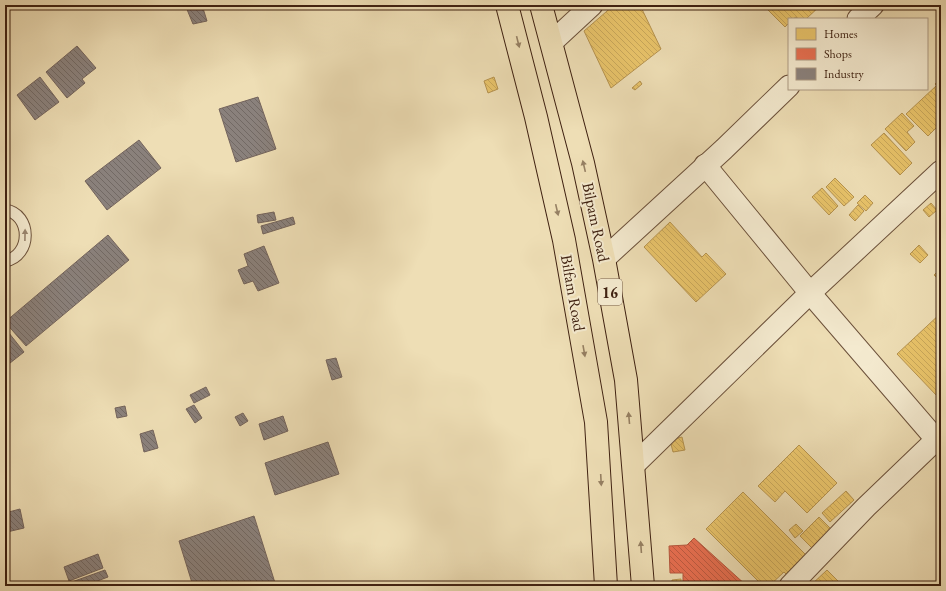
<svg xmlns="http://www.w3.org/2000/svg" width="946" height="591" viewBox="0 0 946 591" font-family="'EB Garamond',serif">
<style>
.homes{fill:url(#homes-back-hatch);stroke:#b6934f}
.shops{fill:url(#shops-back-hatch);stroke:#b5583e}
.industry{fill:url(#industry-back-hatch);stroke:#74645c}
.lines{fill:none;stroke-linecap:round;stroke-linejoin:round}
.lane-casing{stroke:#6b503a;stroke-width:13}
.street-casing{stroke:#6b503a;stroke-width:23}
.primary-casing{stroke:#3f2111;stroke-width:24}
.lane{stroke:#f4eacf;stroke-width:11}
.street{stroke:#f4eacf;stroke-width:21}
.primary{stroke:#eedeb5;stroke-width:22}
.oneway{fill:#968063}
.oneway2{fill:#9a8670}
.labels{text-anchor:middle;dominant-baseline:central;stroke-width:4;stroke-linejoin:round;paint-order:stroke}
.shield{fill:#f4eacf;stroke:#755d4a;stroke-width:1}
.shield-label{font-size:15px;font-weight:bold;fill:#3f2111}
.street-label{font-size:16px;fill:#3f2111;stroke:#f4eacf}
</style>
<defs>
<pattern id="homes-back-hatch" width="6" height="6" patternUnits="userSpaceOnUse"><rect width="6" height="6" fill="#e9c46a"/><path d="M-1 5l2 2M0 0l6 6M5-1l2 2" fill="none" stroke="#c9a85b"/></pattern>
<pattern id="shops-back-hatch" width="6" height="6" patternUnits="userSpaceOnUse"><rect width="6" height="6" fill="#e76f51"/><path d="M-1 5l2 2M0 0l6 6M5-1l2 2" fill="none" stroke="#bd5b42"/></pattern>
<pattern id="industry-back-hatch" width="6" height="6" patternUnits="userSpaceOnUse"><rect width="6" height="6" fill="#8a817c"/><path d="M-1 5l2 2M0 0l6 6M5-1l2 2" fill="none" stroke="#726964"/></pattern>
</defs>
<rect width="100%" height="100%" fill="#eedeb5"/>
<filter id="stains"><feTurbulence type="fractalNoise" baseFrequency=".005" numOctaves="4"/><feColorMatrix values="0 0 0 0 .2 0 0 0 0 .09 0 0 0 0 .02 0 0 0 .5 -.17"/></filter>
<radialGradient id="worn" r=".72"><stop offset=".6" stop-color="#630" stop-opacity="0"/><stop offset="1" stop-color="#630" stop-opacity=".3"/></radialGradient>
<!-- homes -->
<g class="homes">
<polygon points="614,5 640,5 661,49 611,88 584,31"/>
<polygon points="763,5 821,5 806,19 798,19 796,17 793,19 789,19 789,23 785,27"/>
<polygon points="494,77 498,89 488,93 484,81"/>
<polygon points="941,78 941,90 935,84"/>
<polygon points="640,81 642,84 635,90 632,88"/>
<polygon points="936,86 941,92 941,123 928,136 906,114"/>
<polygon points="902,113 914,126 907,132 915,142 906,151 885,129"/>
<polygon points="884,133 912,163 900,175 871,145"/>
<polygon points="835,178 854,197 844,206 826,187"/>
<polygon points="822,188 838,206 829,215 812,197"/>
<polygon points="865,195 873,203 866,211 857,203"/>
<polygon points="931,203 937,210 929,217 923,210"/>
<polygon points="858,205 864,211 855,221 849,215"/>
<polygon points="670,222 702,257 706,253 726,274 696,302 644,247"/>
<polygon points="919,245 928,255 920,263 910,254"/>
<polygon points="941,268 941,282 934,275"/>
<polygon points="941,313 941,392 937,396 897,354"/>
<polygon points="682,437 685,450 673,452 670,440"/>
<polygon points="799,445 837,483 807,513 785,491 775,502 758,486"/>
<polygon points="846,491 854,500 830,522 822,513"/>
<polygon points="743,492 808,557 788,576 784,572 769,586 763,586 706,529"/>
<polygon points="819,517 831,529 812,548 800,536"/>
<polygon points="796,524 803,531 795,538 789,530"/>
<polygon points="827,570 843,586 810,586"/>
<polygon points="681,579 681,586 672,586 672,580"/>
</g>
<!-- shops -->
<polygon class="shops" points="694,538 747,586 683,586 683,573 670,573 669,546 687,545"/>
<!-- industry -->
<g class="industry">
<polygon points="192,5 202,5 207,21 193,24 186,7"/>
<polygon points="77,46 96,68 82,79 85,83 67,98 46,72"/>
<polygon points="40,77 59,102 35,120 17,95"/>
<polygon points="258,97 276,149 236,162 219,109"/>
<polygon points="139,140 161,168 107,210 85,181"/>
<polygon points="274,212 276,220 258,223 257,215"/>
<polygon points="293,217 295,224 263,234 261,226"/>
<polygon points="108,235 129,260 26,346 5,322"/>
<polygon points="264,246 279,283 258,291 253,281 244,284 238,270 248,266 244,254"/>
<polygon points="5,328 24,352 5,367"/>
<polygon points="336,358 342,377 332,380 326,360"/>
<polygon points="206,387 210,395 194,403 190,395"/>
<polygon points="194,405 202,418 195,423 186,409"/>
<polygon points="125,406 127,416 117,418 115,408"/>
<polygon points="243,413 248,421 240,426 235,417"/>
<polygon points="283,416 288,431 264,440 259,424"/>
<polygon points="153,430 158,448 144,452 140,434"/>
<polygon points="328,442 339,474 275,495 265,463"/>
<polygon points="20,509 24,528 7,532 5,513"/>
<polygon points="254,516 276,586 193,586 179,541"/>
<polygon points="98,554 103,568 69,581 64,567"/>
<polygon points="105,570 108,577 84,586 70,586 69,583"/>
</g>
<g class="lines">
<defs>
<path id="lane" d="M5 210C32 214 32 256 5 261"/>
<g id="street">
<polyline points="858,19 873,5"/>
<polyline points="551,43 592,5"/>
<polyline points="705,165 810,293 941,445"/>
<polyline points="604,259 724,149 789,86"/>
<polyline points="634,465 810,293 941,171"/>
<polyline points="790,586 866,507 941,435"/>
</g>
<g id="primary">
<polyline points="507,5 536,117 564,240 596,422 606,586"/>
<polyline points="541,5 583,163 604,259 626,380 643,586"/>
</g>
</defs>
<!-- lane casing -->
<use href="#lane" class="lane-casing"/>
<!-- street casing -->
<use href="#street" class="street-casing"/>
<!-- primary casing -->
<use href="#primary" class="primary-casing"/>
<!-- lane -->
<use href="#lane" class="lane"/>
<!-- street -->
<use href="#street" class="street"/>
<!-- primary -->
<use href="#primary" class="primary"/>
</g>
<!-- one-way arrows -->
<defs><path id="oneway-solid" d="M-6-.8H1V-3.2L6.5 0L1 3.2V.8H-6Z"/></defs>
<g class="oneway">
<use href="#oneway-solid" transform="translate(518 42) rotate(76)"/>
<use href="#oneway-solid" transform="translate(584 166) rotate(-103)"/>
<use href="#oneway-solid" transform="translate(557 210) rotate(77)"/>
<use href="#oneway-solid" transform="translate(584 351) rotate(80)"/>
<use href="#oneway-solid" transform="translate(629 418) rotate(-95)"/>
<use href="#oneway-solid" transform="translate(601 480) rotate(87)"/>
<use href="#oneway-solid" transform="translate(641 547) rotate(-94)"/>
</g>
<use class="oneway2" href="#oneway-solid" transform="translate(25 235) rotate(-89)"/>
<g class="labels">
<!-- shield labels -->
<rect class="shield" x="598" y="279" width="24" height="26" rx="3"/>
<g class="shield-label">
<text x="610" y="292">16</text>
</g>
<!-- street labels -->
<g class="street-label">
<text transform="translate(596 222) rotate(78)">Bilpam Road</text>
<text transform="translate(573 293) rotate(80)">Bilfam Road</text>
</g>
</g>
<!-- margin -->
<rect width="946" height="591" fill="none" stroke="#eedeb5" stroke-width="20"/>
<rect x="6" y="6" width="934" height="579" fill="none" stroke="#3f2111" stroke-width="2"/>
<rect x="10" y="10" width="926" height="571" fill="none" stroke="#3f2111"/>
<!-- legend -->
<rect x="788" y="18" width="140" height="72" fill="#f4eacf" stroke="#ac9a83"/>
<rect x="796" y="28" width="20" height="12" fill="#e9c46a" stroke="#ac9a83"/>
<text x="824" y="38" font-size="12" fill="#3f2111">Homes</text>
<rect x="796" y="48" width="20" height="12" fill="#e76f51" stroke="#ac9a83"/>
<text x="824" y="58" font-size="12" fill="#3f2111">Shops</text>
<rect x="796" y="68" width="20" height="12" fill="#8a817c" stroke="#ac9a83"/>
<text x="824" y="78" font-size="12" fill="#3f2111">Industry</text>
<rect width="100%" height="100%" filter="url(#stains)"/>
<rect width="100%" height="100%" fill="url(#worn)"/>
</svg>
